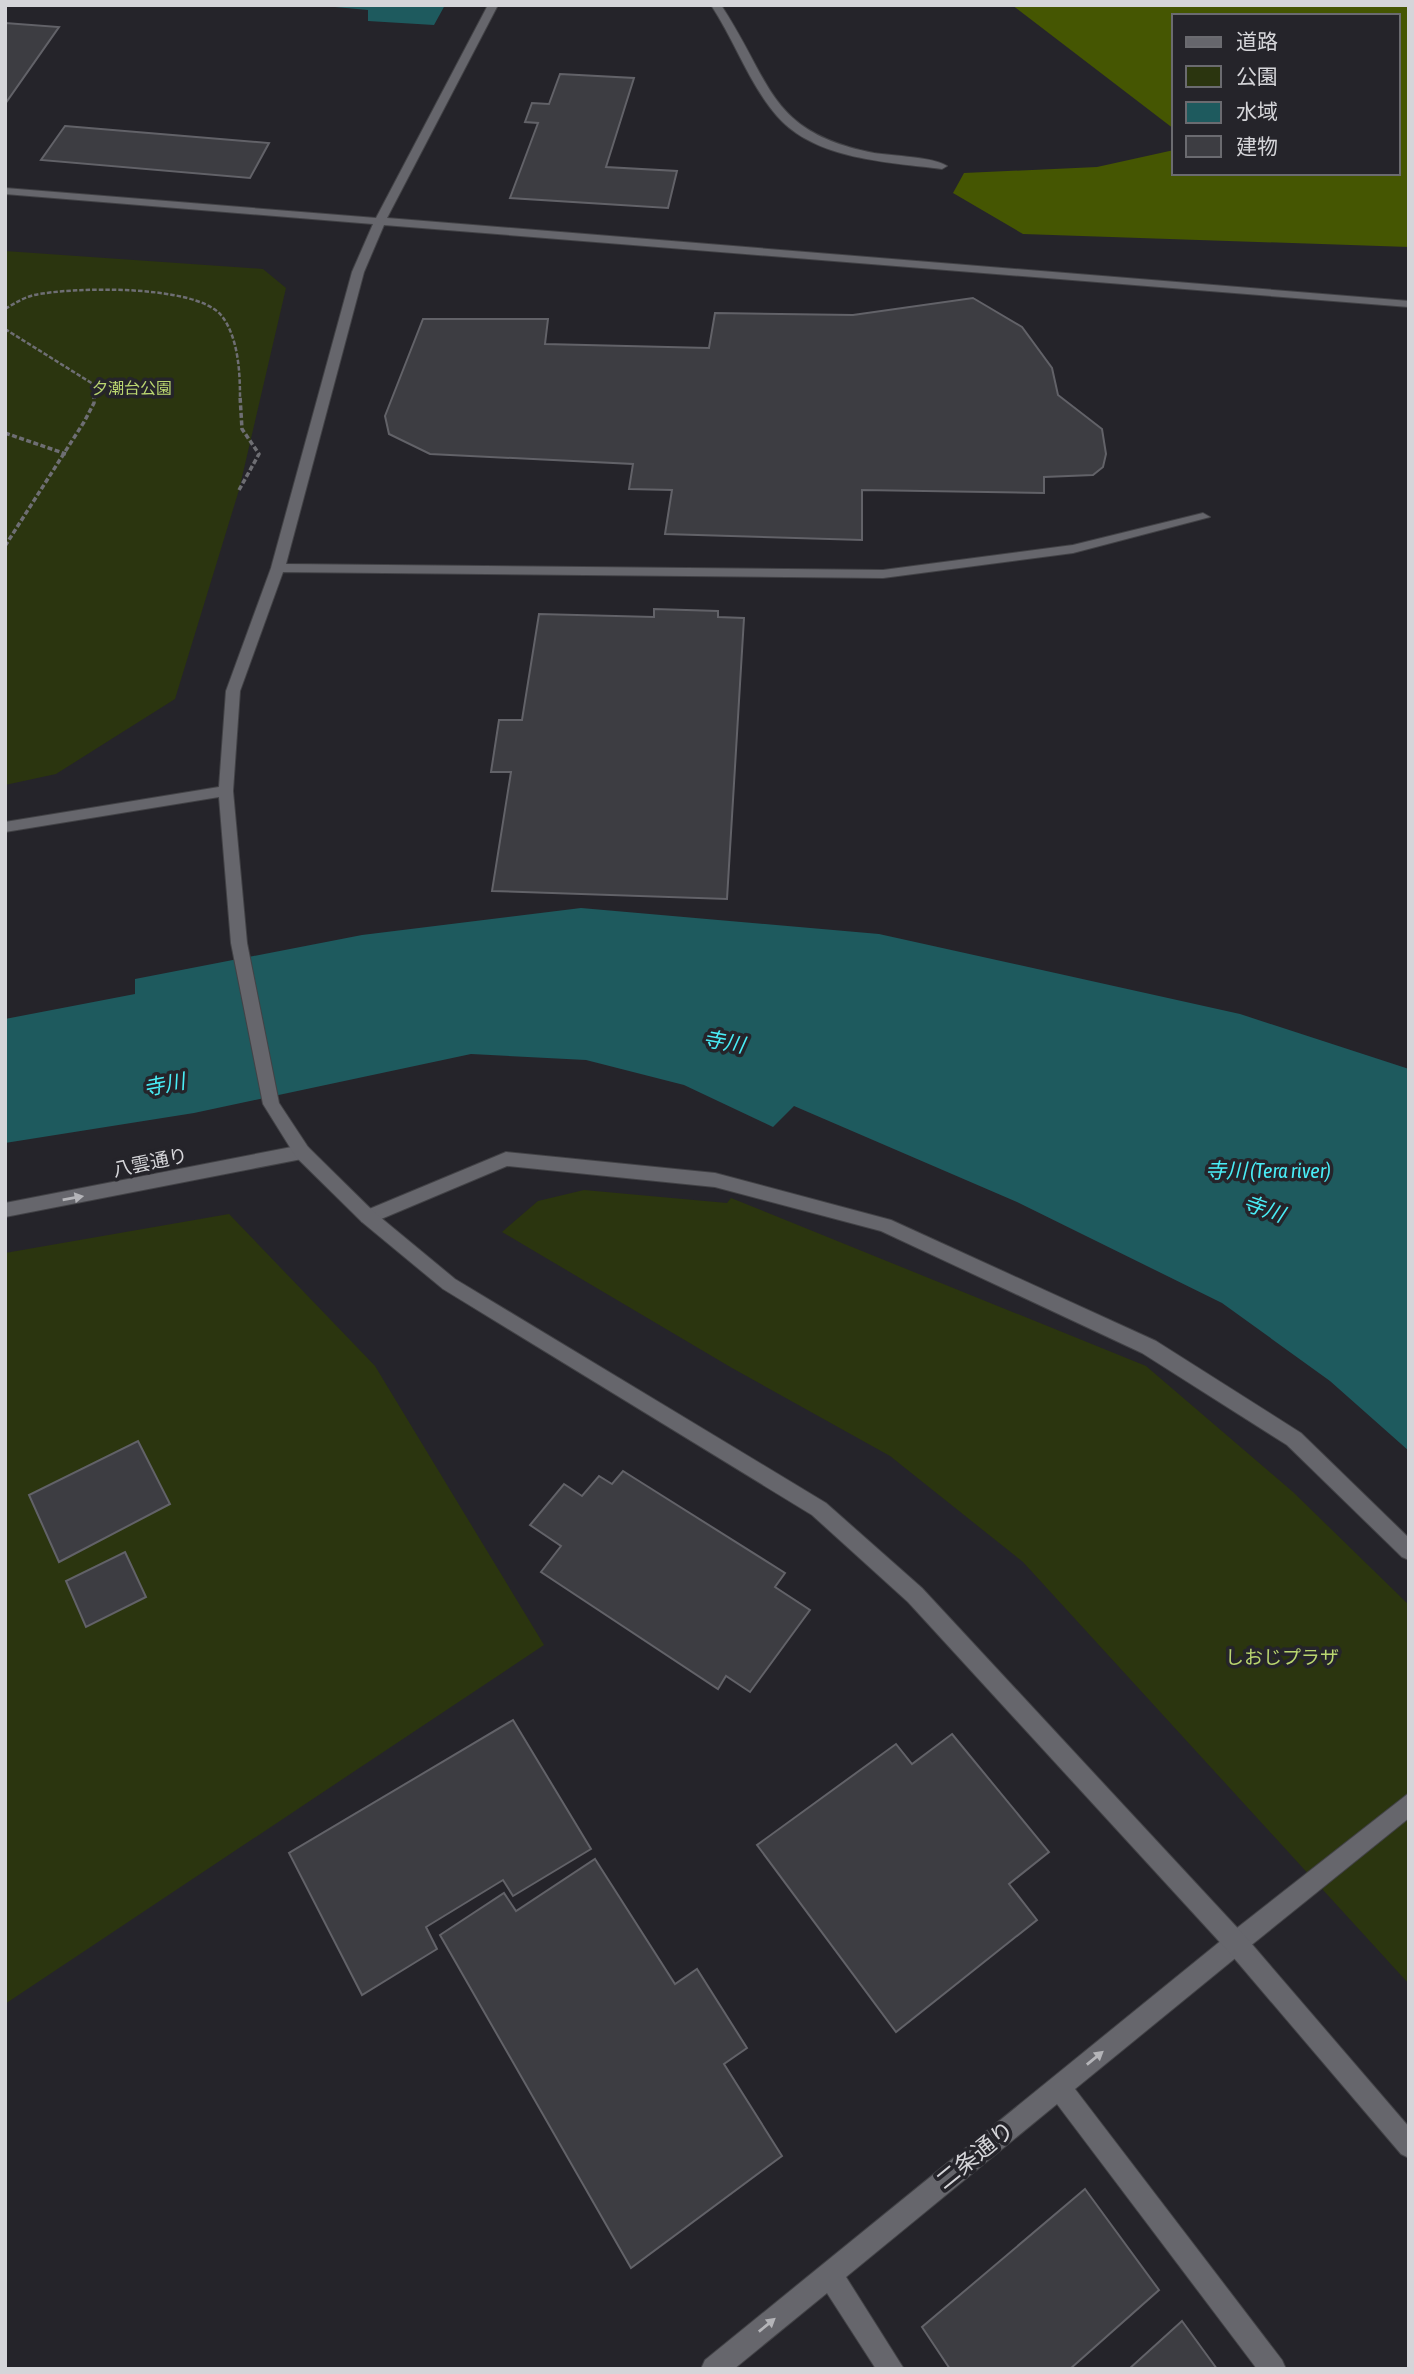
<svg xmlns="http://www.w3.org/2000/svg" width="1414" height="2374" viewBox="0 0 1414 2374" font-family="'Asap Condensed','Noto Sans JP',sans-serif">
<style>
.green{fill:#2b350f}
.forest{fill:#455602}
.water{fill:#1e5a5e}
.building{fill:#3d3d42;stroke:#626268;stroke-width:2}
.lines{fill:none;stroke-linecap:round;stroke-linejoin:round}
.pedestrian-casing{stroke:#424246;stroke-width:2}
.minor-casing{stroke:#424246;stroke-width:2}
.tertiary-casing{stroke:#424246;stroke-width:2}
.path-far1{stroke:#6e6e73;stroke-width:2.5;stroke-dasharray:4.5 2;stroke-linecap:butt}
.path{stroke:#6e6e73;stroke-width:3.5;stroke-dasharray:5 2.5;stroke-linecap:butt}
.pedestrian{fill:#66666c;fill-rule:evenodd}
.minor{fill:#66666c;fill-rule:evenodd}
.tertiary{fill:#66666c;fill-rule:evenodd}
.oneway{fill:#b4b4b8}
.labels{text-anchor:middle;dominant-baseline:central;stroke-width:7;stroke-linejoin:round;paint-order:stroke}
.far-park-label{font-size:16px;fill:#bad670;stroke:#25242a}
.street-label{font-size:19px;fill:#d5d5d9;stroke:#25242a}
.park-label{font-size:19px;fill:#bad670;stroke:#25242a}
.water-label{font-size:21px;font-style:italic;fill:#49edf6;stroke:#25242a}
.near-street-label{font-size:23px;fill:#d5d5d9;stroke:#25242a}
</style>
<rect width="100%" height="100%" fill="#25242a"/>
<!-- green -->
<g class="green">
<polygon points="5,251 263,269 286,288 239,490 175,699 56,774 5,785"/>
<polygon points="584,1190 727,1203 731,1198 1146,1366 1293,1492 1409,1605 1409,1984 1023,1562 890,1456 732,1368 502,1232 538,1201"/>
<polygon points="229,1214 375,1366 544,1645 5,2004 5,1253"/>
</g>
<!-- forest -->
<polygon class="forest" points="1012,5 1409,5 1409,247 1023,234 953,193 964,173 1097,167 1174,150 1174,173 1398,173 1398,16 1174,16 1174,129"/>
<!-- water -->
<g class="water">
<polygon points="313,5 445,5 434,25 368,21 368,10"/>
<polygon points="581,908 879,934 1240,1014 1409,1069 1409,1451 1330,1381 1222,1303 1017,1202 794,1106 773,1127 684,1085 586,1060 471,1054 194,1113 5,1143 5,1019 135,994 135,979 362,935"/>
</g>
<!-- building -->
<g class="building">
<polygon points="5,23 59,27 5,104"/>
<polygon points="560,74 634,78 606,167 677,171 668,208 510,198 538,123 525,122 532,103 549,104"/>
<polygon points="65,126 269,143 250,178 41,160"/>
<polygon points="973,298 1022,327 1052,368 1058,395 1102,429 1106,454 1103,467 1093,475 1044,477 1044,493 862,490 862,540 665,534 672,490 629,489 633,464 430,454 389,434 385,416 423,319 548,319 545,344 709,348 715,313 853,315"/>
<polygon points="654,609 718,611 718,617 744,618 727,899 492,891 511,772 491,772 499,720 522,720 539,614 654,617"/>
<polygon points="138,1441 170,1504 59,1562 29,1495"/>
<polygon points="623,1471 785,1573 775,1587 810,1610 750,1692 726,1676 718,1689 541,1572 561,1546 530,1525 564,1484 582,1496 599,1476 612,1484"/>
<polygon points="125,1552 146,1597 86,1627 66,1581"/>
<polygon points="513,1720 591,1849 513,1896 503,1880 426,1927 437,1949 362,1995 289,1853"/>
<polygon points="952,1734 1049,1852 1009,1884 1037,1920 896,2032 757,1845 896,1744 912,1764"/>
<polygon points="595,1859 675,1984 697,1969 747,2048 724,2064 782,2156 631,2268 440,1935 504,1893 516,1911"/>
<polygon points="1085,2189 1159,2290 1070,2369 950,2369 922,2327"/>
<polygon points="1182,2321 1217,2369 1129,2369"/>
</g>
<g class="lines">
<defs>
<g id="pedestrian">
<polygon points="506,1152 715,1173 891,1220 1156,1341 1301,1433 1409,1538 1409,1560 1402,1557 1287,1445 1142,1353 881,1231 715,1187 507,1166 374,1222 362,1222 359,1217 362,1212"/>
<polygon points="1409,1793 1409,1818 1244,1951 1236,1954 1228,1951 1225,1943 1228,1935"/>
</g>
<g id="minor">
<path d="M711 5H721C773 84 768 132 874 153 893 156 934 157 947 166L942 169C889 162 815 160 777 116 749 84 735 41 711 5Z"/>
<polygon points="302,1145 308,1147 311,1152 308,1157 302,1159 5,1217 5,1203"/>
<polygon points="1236,1932 1244,1935 1247,1943 1244,1951 1075,2089 1282,2360 1286,2369 1257,2369 1057,2104 846,2277 904,2369 876,2369 827,2293 734,2369 701,2369 705,2360 1228,1935"/>
</g>
<polygon id="tertiary" points="488,5 498,5 387,218 1409,301 1409,307 384,225 364,272 286,564 883,570 1073,545 1203,513 1210,517 1073,553 883,578 283,572 240,691 233,791 247,943 279,1103 308,1147 374,1212 455,1279 826,1503 922,1588 1244,1935 1409,2127 1409,2158 1401,2154 1228,1951 908,1602 812,1515 443,1289 362,1222 296,1157 263,1104 231,943 219,797 5,832 5,822 219,787 226,691 271,568 352,272 373,224 5,194 5,188 376,218"/>
</defs>
<!-- pedestrian casing -->
<use href="#pedestrian" class="pedestrian-casing"/>
<!-- minor casing -->
<use href="#minor" class="minor-casing"/>
<!-- tertiary casing -->
<use href="#tertiary" class="tertiary-casing"/>
<!-- path-far1 -->
<g class="path-far1">
<path d="M5 309C15 303 23 298 34 295 72 287 194 284 221 315 238 336 240 371 240 397"/>
<polyline points="5,329 93,384 94,397"/>
</g>
<!-- path -->
<g class="path">
<polyline points="5,433 66,454"/>
<polyline points="239,490 259,454 242,429 240,396"/>
<polyline points="5,546 84,422 94,403 94,396"/>
</g>
<!-- pedestrian -->
<use href="#pedestrian" class="pedestrian"/>
<!-- minor -->
<use href="#minor" class="minor"/>
<!-- tertiary -->
<use href="#tertiary" class="tertiary"/>
</g>
<!-- one-way arrows -->
<defs><path id="oneway-solid" d="M-6-.8H1V-3.2L6.5 0L1 3.2V.8H-6Z" transform="scale(1.75)"/></defs>
<g class="oneway">
<use href="#oneway-solid" transform="translate(73 1198) rotate(-10)"/>
<use href="#oneway-solid" transform="translate(1095 2058) rotate(-39)"/>
<use href="#oneway-solid" transform="translate(767 2325) rotate(-39)"/>
</g>
<g class="labels">
<!-- far-park labels -->
<g class="far-park-label">
<text x="132" y="388">夕潮台公園</text>
</g>
<!-- street labels -->
<g class="street-label">
<text transform="translate(150 1162) rotate(-12)">八雲通り</text>
</g>
<!-- park labels -->
<g class="park-label">
<text x="1282" y="1657">しおじプラザ</text>
</g>
<!-- water labels -->
<g class="water-label">
<text transform="translate(724 1041) rotate(10)">寺川</text>
<text transform="translate(164 1084) rotate(-11)">寺川</text>
<text x="1268" y="1170">寺川 (Tera river)</text>
<text transform="translate(1264 1208) rotate(19)">寺川</text>
</g>
<!-- near-street labels -->
<g class="near-street-label">
<text transform="translate(975 2155) rotate(-39)">二条通り</text>
</g>
</g>
<!-- border -->
<rect width="1414" height="2374" fill="none" stroke="#d5d5d9" stroke-width="14"/>
<!-- legend -->
<rect x="1172" y="14" width="228" height="161" fill="#25242a" stroke="#6b6b70" stroke-width="2"/>
<rect x="1186" y="37" width="35" height="10" fill="#66666c" stroke="#6b6b70" stroke-width="2"/>
<text x="1236" y="49" font-size="21" fill="#d5d5d9">道路</text>
<rect x="1186" y="66" width="35" height="21" fill="#2b350f" stroke="#6b6b70" stroke-width="2"/>
<text x="1236" y="84" font-size="21" fill="#d5d5d9">公園</text>
<rect x="1186" y="102" width="35" height="21" fill="#1e5a5e" stroke="#6b6b70" stroke-width="2"/>
<text x="1236" y="119" font-size="21" fill="#d5d5d9">水域</text>
<rect x="1186" y="136" width="35" height="21" fill="#3d3d42" stroke="#6b6b70" stroke-width="2"/>
<text x="1236" y="154" font-size="21" fill="#d5d5d9">建物</text>
</svg>
